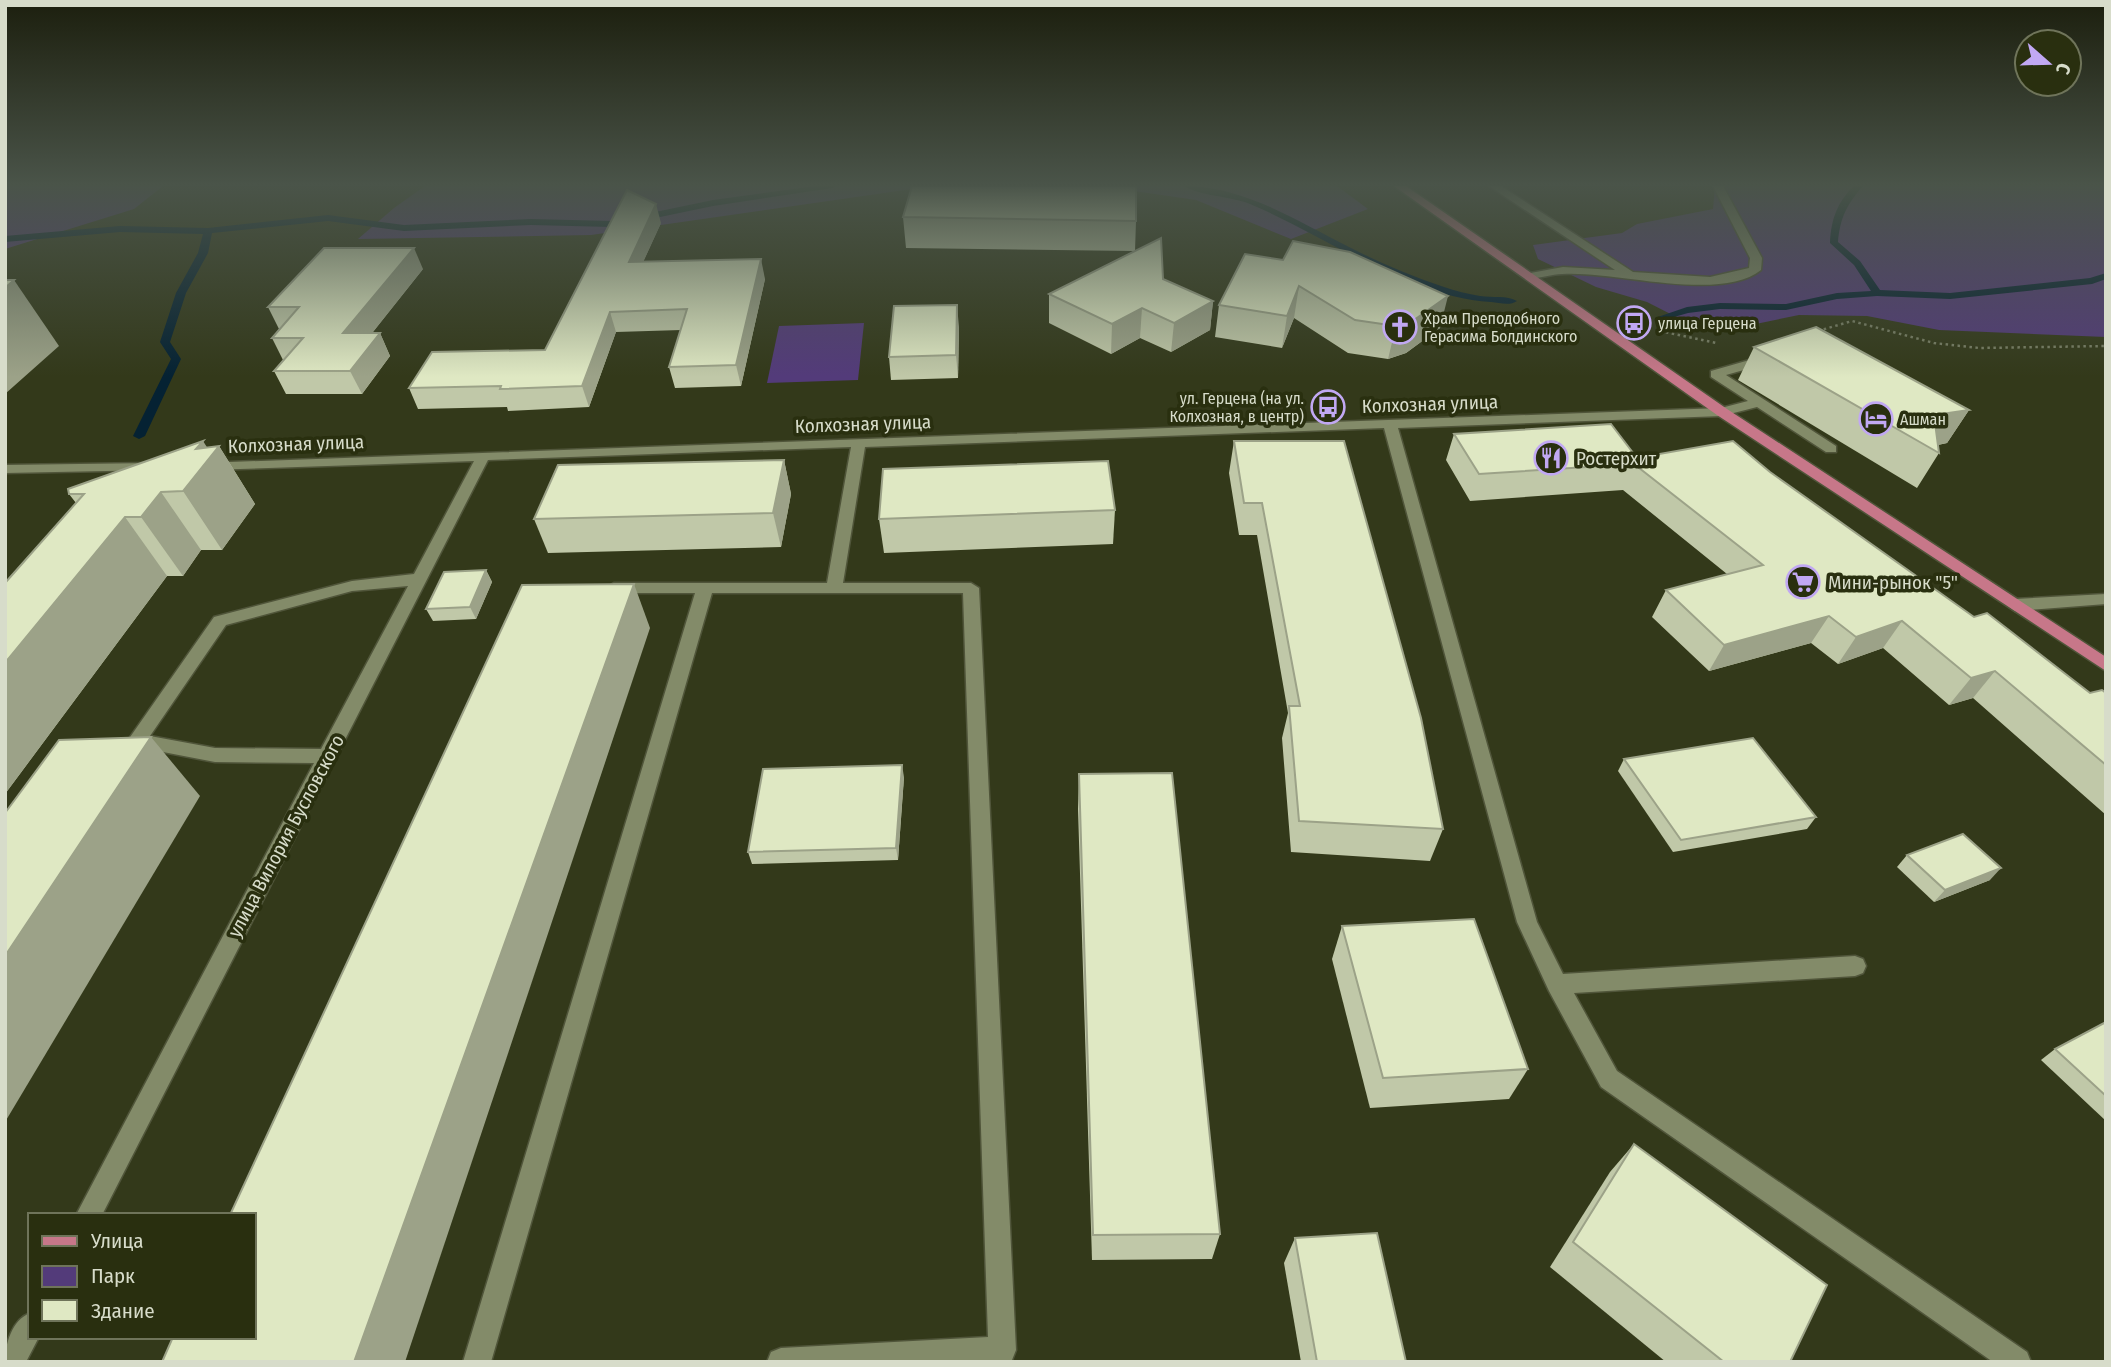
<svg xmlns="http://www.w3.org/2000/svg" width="2111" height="1367" viewBox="0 0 2111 1367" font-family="'Fira Sans Condensed',sans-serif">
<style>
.green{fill:#533b7a}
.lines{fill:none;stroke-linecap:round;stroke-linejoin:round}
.stream{fill:#052233;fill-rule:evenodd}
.minor-casing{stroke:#50553a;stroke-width:3}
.major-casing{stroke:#50553a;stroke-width:3}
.path{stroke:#797f65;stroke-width:2.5;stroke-dasharray:2.5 3.5;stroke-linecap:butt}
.minor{fill:#838b69;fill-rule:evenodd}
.major{fill:#c77789;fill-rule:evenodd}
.wall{fill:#c0c8a8}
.shaded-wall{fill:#9ca288}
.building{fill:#dfe8c3;stroke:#9ca288;stroke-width:2}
.labels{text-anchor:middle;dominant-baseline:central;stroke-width:7;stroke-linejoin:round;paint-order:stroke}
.far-poi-label{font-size:16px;fill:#d7dcca;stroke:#292f0f;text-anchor:start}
.street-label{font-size:19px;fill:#d7dcca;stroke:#292f0f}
.poi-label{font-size:19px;fill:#d7dcca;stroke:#292f0f;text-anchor:start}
</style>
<rect width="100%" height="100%" fill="#33391a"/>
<!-- green -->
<g class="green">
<polygon points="5,186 163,186 134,209 5,249"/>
<polygon points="425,186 933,186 591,235 358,239 394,208"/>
<polygon points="1100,186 1337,186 1368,209 1291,239 1196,200"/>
<polygon points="1715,186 2106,186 2106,337 1939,330 1867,316 1799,315 1746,326 1702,330 1647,302 1596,287 1538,259 1533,245 1622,233 1637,224 1713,209"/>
<polygon points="864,323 858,380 767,383 779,326"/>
</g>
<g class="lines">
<!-- stream -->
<g class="stream">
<polygon points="815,186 836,186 832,188 713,206 612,227 531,225 404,231 328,221 212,233 208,253 186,293 170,342 181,359 145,436 139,439 133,436 171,359 160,342 176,293 198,253 203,234 120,232 5,242 5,236 120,226 208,228 328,215 404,225 531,219 612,221 713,200"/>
<path d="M1184 186C1244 186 1297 221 1349 247 1380 263 1411 276 1444 287 1455 291 1468 294 1480 296 1492 298 1507 295 1517 301 1510 306 1500 303 1491 302 1403 296 1329 237 1250 204 1230 196 1200 196 1184 186Z"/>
<path d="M1854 186H1863C1847 204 1840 218 1838 242L1860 261 1880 290 1950 293 2090 278 2106 273V279L2092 284 1950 299 1877 296 1837 299 1786 310 1720 309 1688 313 1660 321 1655 318 1687 307 1720 303 1786 304 1837 293 1871 291 1854 265 1830 243C1831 220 1837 202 1854 186Z"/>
</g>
<defs>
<g id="minor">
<path d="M1489 186H1501L1633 272 1710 277 1749 268 1750 258 1713 186H1723L1762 258 1761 270C1721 303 1612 270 1562 274 1550 274 1537 280 1525 278V274L1563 267 1615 270Z"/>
<path d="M1767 355 1773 359 1772 362 1726 375 1836 446V452H1826L1757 407 1722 416 1398 428 1537 922 1563 974 1855 956 1863 959 1866 966 1863 973 1855 976 1574 993 1617 1071 2027 1352 2031 1362H1993L1601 1087 1549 991 1517 922 1384 428 865 447 843 583H971L979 588 1016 1350 1012 1360 1006 1362H767L771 1352 781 1348 988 1337 963 593H712L491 1362H463L695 593H614L606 588 614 583H827L851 447 488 460 102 1215H76L314 763 215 762 137 747 131 745 128 740 214 617 352 581 414 574 474 461 208 470 203 469 201 466 203 463 1721 408 1748 401 1711 377V371ZM408 586 321 749 215 748 150 736 226 625 352 591Z"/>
<polygon points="152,463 157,464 159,467 157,470 5,473 5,465"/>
<polygon points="2106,594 2106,604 2015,611 2007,605 2015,599"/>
<path d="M30 1313V1337H39L26 1362H5C5 1344 12 1320 30 1313Z"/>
</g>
<polygon id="major" points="1394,186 1406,186 1727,409 2106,657 2106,671 1717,415"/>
</defs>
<!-- minor casing -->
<use href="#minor" class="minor-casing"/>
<!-- major casing -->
<use href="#major" class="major-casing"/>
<!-- path -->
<g class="path">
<polyline points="1660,331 1716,343"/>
<polyline points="1818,331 1852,321 1934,343 1979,348 2106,346"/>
</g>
<!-- minor -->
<use href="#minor" class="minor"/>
<!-- major -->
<use href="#major" class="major"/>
</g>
<!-- wall -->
<g class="wall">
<polygon points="903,217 1136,221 1135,251 1163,279 1213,301 1210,330 1171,352 1140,338 1111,354 1049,323 1049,294 1134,251 906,248"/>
<polygon points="661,223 643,262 765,279 741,386 675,388 669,367 681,330 616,332 589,407 508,411 507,407 418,409 409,388 545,350"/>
<polygon points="1245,254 1440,328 1406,353 1388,359 1348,353 1294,318 1282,348 1215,337 1219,305"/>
<polygon points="423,269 372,333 380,333 390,356 362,394 286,394 274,371 283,360 272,338 279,329 268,307"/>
<polygon points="959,327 958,378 891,380 889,357"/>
<polygon points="1754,347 1969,410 1947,443 1938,445 1939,453 1917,488 1738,380"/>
<polygon points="1454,434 1637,458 1770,472 1974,617 2090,693 2106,693 2106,815 1973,698 1949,705 1883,648 1838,664 1811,643 1709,671 1652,617 1666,590 1727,574 1623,490 1470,501 1446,460"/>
<polygon points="1234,441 1443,829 1430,861 1291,852 1282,738 1288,713 1257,535 1239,535 1229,473"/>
<polygon points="219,446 255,504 222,550 201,550 183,576 167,576 5,794 5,583 76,503 69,494 208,448"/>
<polygon points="784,460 791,494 781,547 548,553 534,519"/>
<polygon points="1115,510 1113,544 884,553 879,519"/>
<polygon points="486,570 492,582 476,619 433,621 426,609"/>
<polygon points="1624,759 1816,817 1807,829 1673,852 1618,771"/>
<polygon points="1079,774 1220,1234 1212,1259 1092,1260 1078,809"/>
<polygon points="904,777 898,860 752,864 748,852"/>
<polygon points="1907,855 1990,880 1934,902 1897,867"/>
<polygon points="1342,926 1528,1069 1509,1099 1370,1108 1332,959"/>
<polygon points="2106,1022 2106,1121 2041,1060 2055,1049"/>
<polygon points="1634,1144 1790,1362 1666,1362 1550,1267 1610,1172"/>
<polygon points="1295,1238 1406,1362 1301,1362 1284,1263"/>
</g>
<!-- shaded-wall -->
<g class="shaded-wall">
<polygon points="656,204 661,223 634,282 629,262"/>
<polygon points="414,248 423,269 354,356 343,333"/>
<polygon points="761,259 765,279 741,386 736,365"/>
<polygon points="14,280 59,346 5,394 5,288"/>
<polygon points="1299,286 1294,318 1282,348 1287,316"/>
<polygon points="1448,296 1440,328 1406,353 1388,359 1396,326"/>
<polygon points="1213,301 1210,330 1171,352 1174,323"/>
<polygon points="957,305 959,327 958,378 956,355"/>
<polygon points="1142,308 1140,338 1111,354 1112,324"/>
<polygon points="610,312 616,332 589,407 582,386"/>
<polygon points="380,333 390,356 362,394 350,371"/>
<polygon points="1969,410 1947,443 1928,447 1934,415"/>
<polygon points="203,441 212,455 219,446 255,504 222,550 183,491 196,449"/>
<polygon points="784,460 791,494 781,547 773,513"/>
<polygon points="161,492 201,550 183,576 141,517"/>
<polygon points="125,517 167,576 5,794 5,663"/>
<polygon points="486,570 492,582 476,619 470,607"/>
<polygon points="634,584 650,628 405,1362 354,1362"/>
<polygon points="1829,616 1811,643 1709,671 1724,645"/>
<polygon points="1902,621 1883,648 1838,664 1856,637"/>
<polygon points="1995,671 1973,698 1949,705 1971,678"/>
<polygon points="151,737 200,796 5,1122 5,956"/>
<polygon points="902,765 904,777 898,860 896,848"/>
<polygon points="2001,868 1990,880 1934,902 1945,890"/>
</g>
<!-- building -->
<g class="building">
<polygon points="912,186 1136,186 1136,221 903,217"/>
<polygon points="627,190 656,204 629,262 761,259 736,365 669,367 687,309 610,312 582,386 500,389 501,386 409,388 432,352 545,350"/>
<polygon points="1161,238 1163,279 1213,301 1174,323 1142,308 1112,324 1049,294"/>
<polygon points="1293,241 1350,252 1448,296 1414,320 1396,326 1355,320 1299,286 1287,316 1219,305 1245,254 1283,260"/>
<polygon points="324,248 414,248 343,333 380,333 350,371 274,371 303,338 272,338 299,307 268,307"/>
<polygon points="5,280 14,280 5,288"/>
<polygon points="957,305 956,355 889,357 894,306"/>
<polygon points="1816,327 1969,410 1934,415 1939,453 1754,347"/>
<polygon points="1611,424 1637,458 1733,441 1770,472 1974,617 1987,613 2090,693 2102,690 2106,693 2106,765 1995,671 1971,678 1902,621 1856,637 1829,616 1724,645 1666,590 1763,565 1634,464 1479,474 1454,434"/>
<polygon points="203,441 196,449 219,446 183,491 161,492 141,517 125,517 5,663 5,583 84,494 69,494 68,489"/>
<polygon points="1234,441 1344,441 1421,718 1443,829 1299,821 1289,706 1300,706 1262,503 1244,503"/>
<polygon points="784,460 773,513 534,519 558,465"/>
<polygon points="1108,461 1115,510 879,519 883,469"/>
<polygon points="486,570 470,607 426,609 444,572"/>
<polygon points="634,584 354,1362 162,1362 173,1337 254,1337 254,1215 230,1215 522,585"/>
<polygon points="151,737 5,956 5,813 59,740"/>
<polygon points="1753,738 1816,817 1681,840 1624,759"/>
<polygon points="902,765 896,848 748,852 763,769"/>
<polygon points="1172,773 1220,1234 1093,1235 1079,774"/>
<polygon points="1963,834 2001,868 1945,890 1907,855"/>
<polygon points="1474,919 1528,1069 1383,1078 1342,926"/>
<polygon points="2106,1022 2106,1096 2055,1049"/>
<polygon points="1634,1144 1827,1285 1790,1362 1724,1362 1573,1242"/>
<polygon points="1377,1233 1406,1362 1317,1362 1295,1238"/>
</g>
<!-- sky -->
<linearGradient id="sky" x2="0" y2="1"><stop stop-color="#1c1f0e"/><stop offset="0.49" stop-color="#4a5449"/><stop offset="1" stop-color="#4a5449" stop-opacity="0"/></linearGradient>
<rect width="2111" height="377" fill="url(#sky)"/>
<!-- icons -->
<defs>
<symbol id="bus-ring" viewBox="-11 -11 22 22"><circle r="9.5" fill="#292f0f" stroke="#c1a8f3" stroke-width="1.5"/><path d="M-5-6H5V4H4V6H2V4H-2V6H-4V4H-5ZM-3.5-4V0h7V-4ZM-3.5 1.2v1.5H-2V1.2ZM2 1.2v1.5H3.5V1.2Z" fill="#c1a8f3"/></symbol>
<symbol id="church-ring" viewBox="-11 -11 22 22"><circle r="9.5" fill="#292f0f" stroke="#c1a8f3" stroke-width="1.5"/><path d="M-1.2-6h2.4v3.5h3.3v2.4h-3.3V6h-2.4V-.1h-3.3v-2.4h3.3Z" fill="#c1a8f3"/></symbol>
<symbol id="hotel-ring" viewBox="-11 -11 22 22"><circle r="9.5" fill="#292f0f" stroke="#c1a8f3" stroke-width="1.5"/><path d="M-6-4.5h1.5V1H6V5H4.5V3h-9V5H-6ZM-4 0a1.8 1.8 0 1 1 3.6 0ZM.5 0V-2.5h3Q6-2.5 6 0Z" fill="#c1a8f3"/></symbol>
<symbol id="restaurant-ring" viewBox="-11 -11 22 22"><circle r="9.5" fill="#292f0f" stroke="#c1a8f3" stroke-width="1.5"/><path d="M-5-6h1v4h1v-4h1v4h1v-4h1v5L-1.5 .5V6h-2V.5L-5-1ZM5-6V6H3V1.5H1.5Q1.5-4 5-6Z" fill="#c1a8f3"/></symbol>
<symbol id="supermarket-ring" viewBox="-11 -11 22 22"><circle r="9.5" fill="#292f0f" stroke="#c1a8f3" stroke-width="1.5"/><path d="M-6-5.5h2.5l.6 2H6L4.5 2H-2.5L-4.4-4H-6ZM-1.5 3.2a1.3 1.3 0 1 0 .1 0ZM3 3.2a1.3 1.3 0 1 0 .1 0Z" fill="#c1a8f3"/></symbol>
</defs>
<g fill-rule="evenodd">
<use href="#bus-ring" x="1615" y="304" width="38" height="38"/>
<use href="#church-ring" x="1381" y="308" width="38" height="38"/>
<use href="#bus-ring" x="1309" y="388" width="38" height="38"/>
<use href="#hotel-ring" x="1857" y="400" width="38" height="38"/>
<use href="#restaurant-ring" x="1532" y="439" width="38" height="38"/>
<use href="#supermarket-ring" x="1784" y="563" width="38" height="38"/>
</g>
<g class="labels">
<!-- far-poi labels -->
<g class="far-poi-label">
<text x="1424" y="318">Храм Преподобного<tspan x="1424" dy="18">Герасима Болдинского</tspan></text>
<text x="1658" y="323">улица Герцена</text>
<text x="1304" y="398" text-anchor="end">ул. Герцена (на ул.<tspan x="1304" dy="18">Колхозная, в центр)</tspan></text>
<text x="1900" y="419">Ашман</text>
</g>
<!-- street labels -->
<g class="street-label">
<text transform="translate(1430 404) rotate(-2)">Колхозная улица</text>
<text transform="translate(863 424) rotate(-2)">Колхозная улица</text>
<text transform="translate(296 444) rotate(-2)">Колхозная улица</text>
<text transform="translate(286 836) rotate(-62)">улица Вилория Бусловского</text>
</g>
<!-- poi labels -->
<g class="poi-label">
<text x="1576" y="458">Ростерхит</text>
<text x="1828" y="582">Мини-рынок "5"</text>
</g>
</g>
<!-- border -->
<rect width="2111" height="1367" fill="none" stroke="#d7dcca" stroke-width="14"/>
<!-- legend -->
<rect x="28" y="1213" width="228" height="126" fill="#292f0f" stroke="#6f745a" stroke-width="2"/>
<rect x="42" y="1236" width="35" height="10" fill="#c77789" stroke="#6f745a" stroke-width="2"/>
<text x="91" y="1248" font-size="21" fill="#d7dcca">Улица</text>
<rect x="42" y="1266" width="35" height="21" fill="#533b7a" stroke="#6f745a" stroke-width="2"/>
<text x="91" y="1283" font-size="21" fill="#d7dcca">Парк</text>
<rect x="42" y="1300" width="35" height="21" fill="#dfe8c3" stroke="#6f745a" stroke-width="2"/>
<text x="91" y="1318" font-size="21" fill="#d7dcca">Здание</text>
<!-- north arrow -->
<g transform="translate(2048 63) rotate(110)"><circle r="33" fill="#292f0f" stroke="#6f745a" stroke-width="2"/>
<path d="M0-5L12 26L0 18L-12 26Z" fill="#c1a8f3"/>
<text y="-10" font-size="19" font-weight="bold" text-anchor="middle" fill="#d7dcca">С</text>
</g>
</svg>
